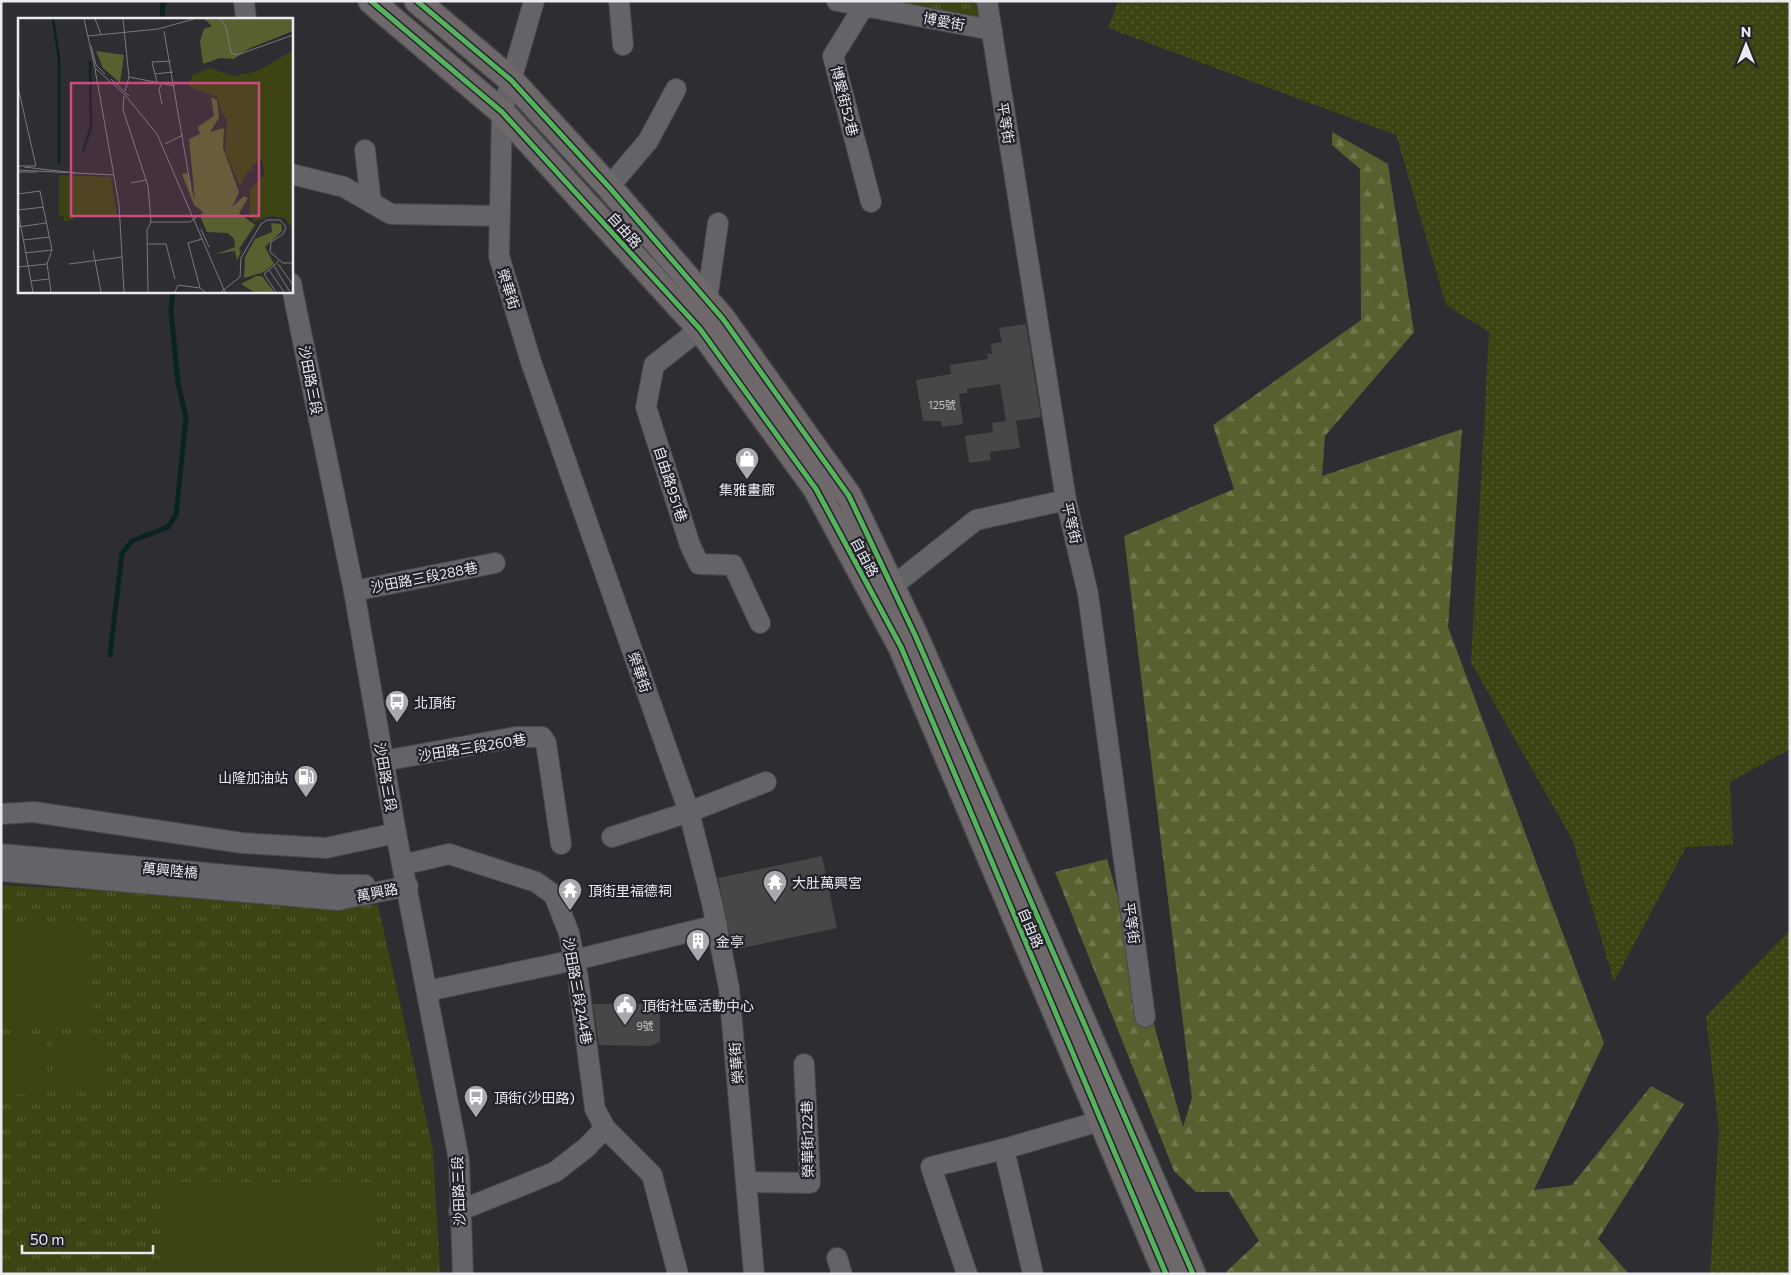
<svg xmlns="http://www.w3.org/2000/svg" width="1791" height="1275" viewBox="0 0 1791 1275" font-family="Commissioner,'Noto Sans TC',sans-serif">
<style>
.grass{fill:url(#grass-dots)}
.forest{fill:url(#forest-firs)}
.park{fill:url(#park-tufts)}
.garden{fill:#3d4312}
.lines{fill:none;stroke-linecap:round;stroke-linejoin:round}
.stream{stroke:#0a2223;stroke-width:5}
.building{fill:#484747}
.minor-casing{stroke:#49484d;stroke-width:22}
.major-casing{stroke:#49484d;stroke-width:28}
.minor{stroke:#646368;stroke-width:20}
.major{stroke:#6f686b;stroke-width:25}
.cycleway-casing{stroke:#23212a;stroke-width:8}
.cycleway{stroke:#56b35d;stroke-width:5}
.labels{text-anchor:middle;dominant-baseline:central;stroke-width:4.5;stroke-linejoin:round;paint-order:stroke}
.number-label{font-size:11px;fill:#c2c1c6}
.street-label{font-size:14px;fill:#ebeaf0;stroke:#23212a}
.poi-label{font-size:14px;fill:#ebeaf0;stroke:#23212a;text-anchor:start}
.inset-river{fill:none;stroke:#0a2223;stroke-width:2.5}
.inset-road{fill:none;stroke:#7a797e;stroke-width:1}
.view{fill:#cc4c80;fill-opacity:0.15;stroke:#cc4c80;stroke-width:2.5}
.inset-edge{fill:none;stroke:#ebeaf0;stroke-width:2.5}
</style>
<defs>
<pattern id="grass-dots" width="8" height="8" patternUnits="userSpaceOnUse" patternTransform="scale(1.25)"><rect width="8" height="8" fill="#3d4312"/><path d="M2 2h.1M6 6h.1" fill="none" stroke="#595e35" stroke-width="1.8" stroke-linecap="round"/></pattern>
<pattern id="forest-firs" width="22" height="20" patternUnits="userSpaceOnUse" patternTransform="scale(1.25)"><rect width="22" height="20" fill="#58602f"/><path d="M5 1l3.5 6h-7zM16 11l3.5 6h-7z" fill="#70774d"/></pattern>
<pattern id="park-tufts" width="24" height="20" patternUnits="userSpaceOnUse" patternTransform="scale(1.25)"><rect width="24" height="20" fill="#3d4312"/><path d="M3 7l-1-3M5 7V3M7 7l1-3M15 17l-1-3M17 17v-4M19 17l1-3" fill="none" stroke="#595e35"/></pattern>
</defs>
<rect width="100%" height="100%" fill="#2e2d32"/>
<!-- grass -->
<g class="grass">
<polygon points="1118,1 1790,1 1790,749 1730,782 1733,845 1686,847 1614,982 1572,839 1471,663 1489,332 1446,305 1396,135 1108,28"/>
<polygon points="1790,930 1790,1274 1710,1274 1719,1130 1706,1016"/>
</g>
<!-- forest -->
<polygon class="forest" points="1332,132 1388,164 1414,332 1325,436 1322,476 1462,429 1448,627 1604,1043 1534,1190 1572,1185 1651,1086 1684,1104 1598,1239 1629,1274 1227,1274 1226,1272 1259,1241 1229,1192 1196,1192 1174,1171 1055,872 1107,859 1183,1127 1192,1098 1124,536 1234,489 1213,425 1361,320 1360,169 1332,145"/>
<!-- park -->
<g class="park">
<polygon points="842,1 976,1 980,24"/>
<polygon points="1,885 378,905 433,1149 440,1272 415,1274 1,1274"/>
</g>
<!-- garden -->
<g class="garden">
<polygon points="90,922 93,1024 1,1027 1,925"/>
<polygon points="99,1033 102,1084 54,1087 51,1035"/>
<polygon points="39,1039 41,1094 1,1095 1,1040"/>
<polygon points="162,1182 376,1182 375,1269 315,1274 161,1274"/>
</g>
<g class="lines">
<!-- stream -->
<g class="stream">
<polyline points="162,19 163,1"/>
<polyline points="110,655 122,553 132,541 168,527 176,515 186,418 178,383 171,312 173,291"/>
</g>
</g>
<!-- building -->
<g class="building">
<polygon points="1026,324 1041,417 1016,421 1020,448 990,452 991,460 969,463 965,436 993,432 992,423 1006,421 1000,384 967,389 967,393 959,394 963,424 942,427 941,421 923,421 916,380 951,374 950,365 988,359 987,354 992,354 991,344 1002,342 999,328"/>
<polygon points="822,856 837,928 733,950 718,878"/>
<polygon points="593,1004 653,1004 653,1010 660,1010 660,1042 650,1046 599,1045"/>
</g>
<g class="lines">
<defs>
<g id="minor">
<polyline points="244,1 246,19"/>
<polyline points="534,1 502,112 499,256 531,362 689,812 712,903 729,988 754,1274"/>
<polyline points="619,1 623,45"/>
<polyline points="837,1 992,30"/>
<polyline points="987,1 1066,500 1088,594 1145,1017"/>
<polyline points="864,6 833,56 871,202"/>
<polyline points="365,150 371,203"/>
<polyline points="291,174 344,187 391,214 499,216"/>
<polyline points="609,187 648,141 676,89"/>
<polyline points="291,283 354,591 396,833 459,1160 463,1274"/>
<polyline points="707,300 718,223"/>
<polyline points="700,329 654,365 646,407 690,545 699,564 733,565 760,623"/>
<polyline points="893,586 976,520 1066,500"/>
<polyline points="354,591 495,563"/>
<polyline points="383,761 516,737 542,737 546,743 561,844"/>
<polyline points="1,814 34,812 242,843 326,848 396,833"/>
<polyline points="612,837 689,812 766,782"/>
<polyline points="1,854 338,885 365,885"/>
<polyline points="402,865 449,854 536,882 554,895 569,933 578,978 595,1109 605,1128 652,1175 678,1274"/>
<polyline points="1,871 338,900 408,886"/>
<polyline points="427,991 575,960 717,925"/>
<polyline points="1004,1149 1033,1274"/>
<polyline points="746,1182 810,1183 804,1064"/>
<polyline points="459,1211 555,1172 587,1147 605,1128"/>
<polyline points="837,1258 842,1274"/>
<polyline points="967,1274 931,1167 1004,1149 1100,1121"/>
</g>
<g id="major">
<polyline points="371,1 502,112 700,329 816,489 901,647 1166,1274"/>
<polyline points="417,1 511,80 609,187 723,319 849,496 915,635 1193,1274"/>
</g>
</defs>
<!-- minor casing -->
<use href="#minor" class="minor-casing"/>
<!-- major casing -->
<use href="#major" class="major-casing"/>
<!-- minor -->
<use href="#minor" class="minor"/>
<!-- major -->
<use href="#major" class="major"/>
<defs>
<g id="cycleway">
<polyline points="371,1 502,112 700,329 816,489 901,647 1166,1274"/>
<polyline points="417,1 511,80 609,187 723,319 849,496 915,635 1193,1274"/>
</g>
</defs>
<!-- cycleway casing -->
<use href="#cycleway" class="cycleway-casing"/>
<!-- cycleway -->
<use href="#cycleway" class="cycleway"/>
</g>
<!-- icons -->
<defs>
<symbol id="shop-pin" viewBox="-11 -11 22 30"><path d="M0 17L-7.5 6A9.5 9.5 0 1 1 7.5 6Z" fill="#a9a8ae" stroke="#23212a"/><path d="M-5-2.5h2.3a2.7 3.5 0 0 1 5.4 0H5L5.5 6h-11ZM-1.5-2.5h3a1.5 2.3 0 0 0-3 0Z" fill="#fff"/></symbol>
<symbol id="bus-pin" viewBox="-11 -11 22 30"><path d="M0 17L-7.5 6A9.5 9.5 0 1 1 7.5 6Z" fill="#a9a8ae" stroke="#23212a"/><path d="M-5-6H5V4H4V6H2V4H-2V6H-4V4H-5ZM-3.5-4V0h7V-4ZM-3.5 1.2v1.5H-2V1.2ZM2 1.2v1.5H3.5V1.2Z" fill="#fff"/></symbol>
<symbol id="fuel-pin" viewBox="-11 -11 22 30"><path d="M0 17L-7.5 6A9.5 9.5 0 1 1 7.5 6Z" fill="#a9a8ae" stroke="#23212a"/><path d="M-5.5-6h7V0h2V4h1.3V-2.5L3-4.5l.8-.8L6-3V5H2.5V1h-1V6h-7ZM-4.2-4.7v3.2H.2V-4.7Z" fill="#fff"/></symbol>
<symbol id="temple-pin" viewBox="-11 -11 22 30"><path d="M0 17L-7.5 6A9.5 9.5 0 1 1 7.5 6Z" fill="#a9a8ae" stroke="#23212a"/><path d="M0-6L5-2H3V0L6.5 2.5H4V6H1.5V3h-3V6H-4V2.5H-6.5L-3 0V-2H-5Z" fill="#fff"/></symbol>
<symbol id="building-pin" viewBox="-11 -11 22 30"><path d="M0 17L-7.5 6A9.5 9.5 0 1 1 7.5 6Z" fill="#a9a8ae" stroke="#23212a"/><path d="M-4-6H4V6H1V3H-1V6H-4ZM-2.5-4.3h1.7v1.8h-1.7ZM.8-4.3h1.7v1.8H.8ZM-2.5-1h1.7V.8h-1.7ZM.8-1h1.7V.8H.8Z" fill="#fff"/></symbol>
<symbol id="civic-pin" viewBox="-11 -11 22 30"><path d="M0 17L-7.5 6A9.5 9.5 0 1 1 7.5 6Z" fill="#a9a8ae" stroke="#23212a"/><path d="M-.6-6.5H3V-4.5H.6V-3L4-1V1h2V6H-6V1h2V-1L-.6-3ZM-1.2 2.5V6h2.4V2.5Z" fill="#fff"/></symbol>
</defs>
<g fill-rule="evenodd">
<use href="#shop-pin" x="733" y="445" width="28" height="38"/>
<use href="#bus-pin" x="383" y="688" width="28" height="38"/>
<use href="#fuel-pin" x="292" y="763" width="28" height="38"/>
<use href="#temple-pin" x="761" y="868" width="28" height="38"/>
<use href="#temple-pin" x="556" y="876" width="28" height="38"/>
<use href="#building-pin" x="684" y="927" width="28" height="38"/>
<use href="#civic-pin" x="611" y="991" width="28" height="38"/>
<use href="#bus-pin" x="462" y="1083" width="28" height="38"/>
</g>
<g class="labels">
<!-- number labels -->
<g class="number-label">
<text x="942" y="404">125號</text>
<text x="645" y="1025">9號</text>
</g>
<!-- street labels -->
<g class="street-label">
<text transform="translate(944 21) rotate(10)">博愛街</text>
<text transform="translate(845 101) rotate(76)">博愛街52巷</text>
<text transform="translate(1006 123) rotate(81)">平等街</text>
<text transform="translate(625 230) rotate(48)">自由路</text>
<text transform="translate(509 289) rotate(73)">榮華街</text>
<text transform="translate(311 380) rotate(79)">沙田路三段</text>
<text transform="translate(671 484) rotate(72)">自由路951巷</text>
<text transform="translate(1072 523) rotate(77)">平等街</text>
<text transform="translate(865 557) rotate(62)">自由路</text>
<text transform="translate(424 577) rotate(-11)">沙田路三段288巷</text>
<text transform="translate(640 672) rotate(71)">榮華街</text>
<text transform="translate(472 747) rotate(-9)">沙田路三段260巷</text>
<text transform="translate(386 777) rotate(80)">沙田路三段</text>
<text transform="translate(170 870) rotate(5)">萬興陸橋</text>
<text transform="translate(377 892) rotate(-11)">萬興路</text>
<text transform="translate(1132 923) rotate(82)">平等街</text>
<text transform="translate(1031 928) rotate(67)">自由路</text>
<text transform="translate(578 991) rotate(80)">沙田路三段244巷</text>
<text transform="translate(736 1063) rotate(-95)">榮華街</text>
<text transform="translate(807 1139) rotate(-91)">榮華街122巷</text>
<text transform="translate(458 1191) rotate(-92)">沙田路三段</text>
</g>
<!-- poi labels -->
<g class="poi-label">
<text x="747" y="489" text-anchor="middle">集雅畫廊</text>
<text x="414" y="702">北頂街</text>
<text x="288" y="777" text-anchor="end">山隆加油站</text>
<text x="792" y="882">大肚萬興宮</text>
<text x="588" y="890">頂街里福德祠</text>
<text x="716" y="941">金亭</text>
<text x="642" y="1005">頂街社區活動中心</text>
<text x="494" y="1097">頂街(沙田路)</text>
</g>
</g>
<!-- overview -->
<g transform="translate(18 18)">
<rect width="275" height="275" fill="#2e2d32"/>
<path d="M275 32V211L267 200 252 198 236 204 232 198V171L246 157 244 141 234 147 235 153H230L222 168 207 134 209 100 205 97 199 79 169 68 175 57 191 50 216 58 240 53Z" fill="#3d4312"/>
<path d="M186 1H275V13L230 31 216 41 202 40 185 46 182 23 186 11 194 8ZM78 33 106 37 102 65 85 50ZM193 79 199 82 201 100 192 114 206 110 205 130 221 174 214 189 226 178 230 180 221 195 237 207 221 231 223 234 219 242 217 233 198 236 217 229 216 221 210 215 189 214 182 198 185 194 176 187 164 156 169 155 177 182 171 121 182 116 180 109 196 98ZM253 205 263 206 264 213 247 229 256 246 246 254 226 260 227 239 237 221 254 214ZM238 258H244L256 274H236L223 266Z" fill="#58602f"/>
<path d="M41 157 93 159 99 198 56 199V202L46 203V199L41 198Z" fill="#3d4312"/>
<path d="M48 167a7 7 0 1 1 14 0a7 7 0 1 1-14 0ZM70 188H93V198L70 199Z" fill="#3d4312"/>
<path class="inset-river" d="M35 1 41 41V145M65 133 73 109 72 43"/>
<path class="inset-road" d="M66 1 77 50 106 76 139 116 207 274M77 1 83 16M105 1 111 59 107 73M202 1 208 9 213 35 219 37 275 17M146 13 173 171M70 18 140 11 176 1M73 28 78 47 87 56M77 51 101 186 106 274M137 56 155 54M111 59 157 68M93 61 111 78M139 64 134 44 153 43M144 65 141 71 144 86M0 69 18 148H0M106 78 105 92 130 168 133 204 129 212 130 274M147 126 165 117M6 149 58 155M0 152 96 157M0 154H19M113 165 128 162M0 176 22 173 34 232 29 246 33 274M0 192 26 189M0 193 15 274M133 204H172L179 199M0 209 28 205M183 211 191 229M5 222 32 219M129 226H148L157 261M75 232 83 274M7 235 34 232M51 246 104 239M260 246 275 267M256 248 272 274M0 249 29 246M251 252 266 274M13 263 31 261M182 270 170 225 184 221M157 274 160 267 182 270 187 274M203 274 222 259 223 240 243 206 249 202H262L268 209 265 216 253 224 252 234 265 245H275M258 274 246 256 261 243"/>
<path class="view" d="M53 65H241V198H53Z"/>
<rect width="275" height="275" class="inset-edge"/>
</g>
<!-- border -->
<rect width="1791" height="1275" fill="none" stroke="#ebeaf0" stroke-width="5"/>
<!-- north arrow -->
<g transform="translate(1746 45)" stroke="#23212a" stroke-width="4" paint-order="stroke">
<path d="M0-4L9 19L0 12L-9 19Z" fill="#ebeaf0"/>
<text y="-8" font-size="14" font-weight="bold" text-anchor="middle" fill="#ebeaf0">N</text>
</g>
<!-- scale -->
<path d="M22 1245v8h131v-8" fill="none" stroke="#ebeaf0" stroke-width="2.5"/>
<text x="30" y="1245" font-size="15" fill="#ebeaf0" stroke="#23212a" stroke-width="4" paint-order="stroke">50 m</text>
</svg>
